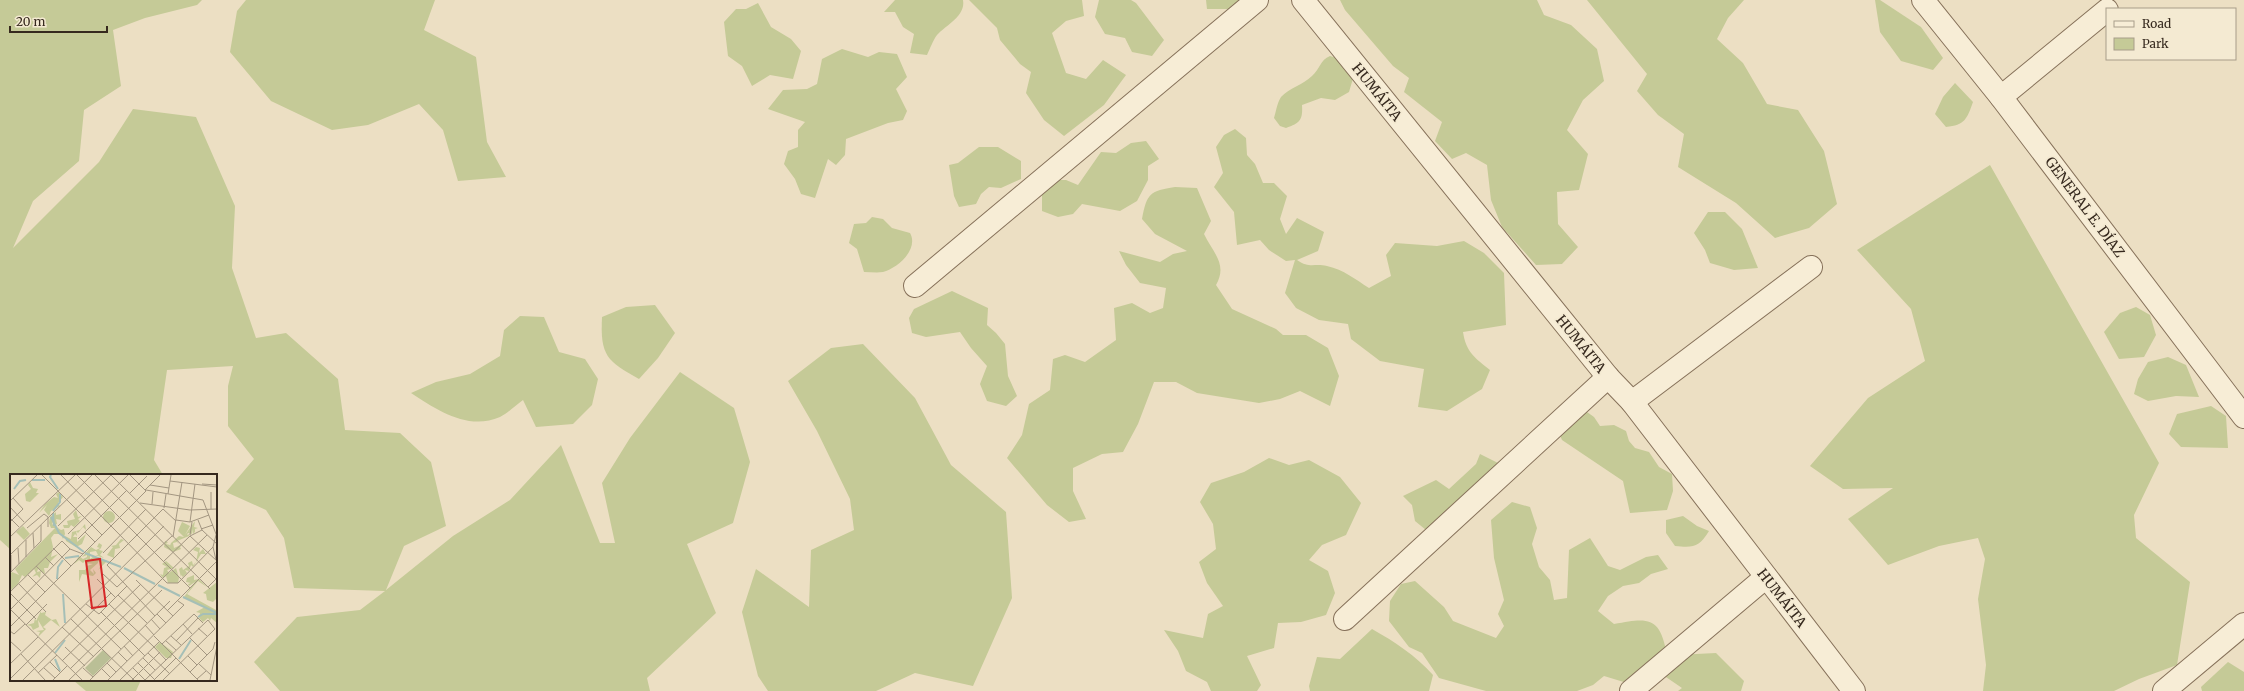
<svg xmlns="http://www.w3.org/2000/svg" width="2244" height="691" viewBox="0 0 2244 691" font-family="Merriweather,serif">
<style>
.green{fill:#c5ca97}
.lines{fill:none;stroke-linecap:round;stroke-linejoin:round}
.minor-casing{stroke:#86715a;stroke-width:24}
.minor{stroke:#f7edd6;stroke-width:22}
.labels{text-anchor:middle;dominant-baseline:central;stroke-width:3.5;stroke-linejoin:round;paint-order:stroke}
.street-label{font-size:14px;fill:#36291e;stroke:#f4ead2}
.inset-river{fill:none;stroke:#a5bfb7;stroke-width:2}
.inset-road{fill:none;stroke:#a39681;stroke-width:1}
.view{fill:#d62828;fill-opacity:0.15;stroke:#d62828;stroke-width:2}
.inset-edge{fill:none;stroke:#36291e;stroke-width:2}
</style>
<rect width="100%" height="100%" fill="#ecdfc3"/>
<!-- green -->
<g class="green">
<polygon points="0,0 202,0 197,5 145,18 113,30 121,86 84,110 79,161 33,201 13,248 99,162 133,109 196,117 235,206 232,268 256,338 286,333 338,379 345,430 400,433 431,462 446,526 404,546 386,590 453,536 510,500 561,445 600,543 615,543 602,483 630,438 680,372 734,408 750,462 733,523 687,544 716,613 647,678 650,691 280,691 254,662 297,617 360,610 385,591 294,588 284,538 266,510 226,492 254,459 228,426 228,386 233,366 167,370 154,460 163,475 11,475 11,550 0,540"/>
<polygon points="246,0 435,0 424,30 476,57 487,142 506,177 458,181 443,130 419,104 368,125 332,130 271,101 230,52 237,11"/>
<path d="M895 0H963C966 16 946 25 937 35 933 40 930 49 927 55L910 53 914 34 903 27 895 12H884Z"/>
<polygon points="969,0 1082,0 1084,16 1066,21 1052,33 1066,73 1086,79 1103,60 1126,75 1104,105 1064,136 1044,120 1026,93 1031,72 1020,64 1000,40 997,28"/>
<polygon points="1099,0 1131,0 1136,3 1164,40 1152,56 1132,52 1125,38 1105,34 1095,17"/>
<polygon points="1206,0 1240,0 1231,9 1207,9"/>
<polygon points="1340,0 1537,0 1544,15 1571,25 1597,49 1604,81 1583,100 1567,130 1588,154 1579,190 1557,192 1558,224 1578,247 1562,264 1536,265 1502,227 1491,200 1487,165 1466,153 1452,159 1435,141 1442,122 1404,92 1409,78 1393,66 1345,10"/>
<polygon points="1587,0 1744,0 1728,18 1717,39 1743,63 1767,104 1798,110 1824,151 1837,204 1809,228 1775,238 1736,203 1678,167 1684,134 1658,115 1637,91 1647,74"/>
<polygon points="1875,0 1880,0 1921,27 1943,58 1933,70 1901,61 1880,32"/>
<polygon points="758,3 771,27 791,39 801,51 793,79 770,75 752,86 742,66 728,56 724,22 736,9 746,9"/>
<polygon points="842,49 868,57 879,52 897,54 907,77 896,89 907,111 903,120 888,123 846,139 845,155 836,165 828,159 815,198 801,194 795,179 784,164 788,151 798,147 798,130 805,122 768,109 783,90 807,89 817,84 822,59"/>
<path d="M1330 56 1340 59 1354 75 1349 92 1335 100 1321 98 1302 105C1303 120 1300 123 1286 128L1280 126 1274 118C1276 112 1277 103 1281 97 1289 88 1303 85 1312 76 1320 69 1320 60 1330 56Z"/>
<path d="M1955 83 1973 102C1967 119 1965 125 1946 127L1935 114 1943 97Z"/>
<path d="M1235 129 1246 138 1247 155 1255 164 1263 183H1274L1287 196 1280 219 1286 234 1297 218 1324 232 1318 251 1297 260C1310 269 1314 263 1327 266 1344 270 1355 279 1369 288L1391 276 1386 255 1395 243 1437 246 1464 241 1484 253 1504 273 1506 325 1463 332C1466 352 1475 358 1490 370L1482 389 1447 411 1418 407 1424 369 1380 361 1351 339 1348 324 1319 320 1296 308 1285 293 1295 260 1286 261 1269 250 1260 240 1237 245 1234 212 1214 187 1223 173 1216 147 1224 135Z"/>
<polygon points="1146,141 1159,159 1148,166 1148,180 1137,201 1120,211 1082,204 1073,214 1058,217 1042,211 1042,195 1053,180 1066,180 1078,185 1101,152 1116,153 1131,143"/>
<polygon points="979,147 998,147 1021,161 1021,179 1001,188 989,187 981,194 976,204 959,207 954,196 949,165 958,163"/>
<polygon points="1990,165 2159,463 2134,515 2136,538 2190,582 2177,665 2139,679 2114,691 1983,691 1986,665 1978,599 1985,559 1978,538 1939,546 1888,565 1848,519 1893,488 1843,489 1810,466 1868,398 1925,361 1911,309 1857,250"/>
<path d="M1175 187 1197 188 1211 221 1204 234C1213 253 1228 264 1216 285L1232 309 1276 329 1283 335H1306L1328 348 1339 376 1330 406 1300 391 1280 399 1259 403 1197 393 1176 382H1154L1138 424 1123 452 1102 454 1073 468V491L1086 519 1069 522 1047 505 1007 458 1022 435 1029 404 1050 390 1053 359 1065 355 1085 362 1116 340 1114 308 1132 303 1150 313 1163 308 1166 288 1140 283 1126 265 1119 251 1160 262 1173 254 1187 251 1155 234 1142 219C1147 193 1150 191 1175 187Z"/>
<polygon points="1708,212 1725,212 1742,229 1758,268 1734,270 1710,263 1705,250 1694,233"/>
<path d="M872 217 883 219 892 228 910 233C919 249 898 268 883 272 877 273 870 272 864 272L857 249 849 243 854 224 866 223Z"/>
<polygon points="952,291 988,308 987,325 996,333 1005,344 1008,376 1017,396 1006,406 987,401 980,384 987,366 971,348 960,332 926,337 912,333 909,318 914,309"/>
<path d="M655 305 675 333 658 358 639 379C607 361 600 356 602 317L626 307Z"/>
<polygon points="2136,307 2150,315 2156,335 2144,357 2119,359 2104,332 2120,313"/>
<path d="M520 316 544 317 559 352 585 359 598 379 592 405 573 424 536 427 523 400C516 405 508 413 500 417 468 431 437 410 411 393L436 382 470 374 500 356 504 330Z"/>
<polygon points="863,344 915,398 951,465 1006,512 1012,598 973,686 915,673 876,691 768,691 758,676 742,612 756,569 809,607 811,550 854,530 850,499 817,431 788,381 831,348"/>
<polygon points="2168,357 2186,365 2199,397 2176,396 2148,401 2134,394 2138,379 2148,362"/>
<polygon points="2211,406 2226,416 2228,448 2181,447 2169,434 2177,414"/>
<polygon points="1580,407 1594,417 1600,426 1614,425 1626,431 1629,441 1635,448 1649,452 1659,467 1672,474 1673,491 1667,510 1630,513 1623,481 1562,440 1555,424"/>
<polygon points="1480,454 1500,464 1426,530 1415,521 1412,505 1403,496 1436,480 1449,489 1476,464"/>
<polygon points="1269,458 1289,465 1309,460 1340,477 1361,503 1346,535 1322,545 1309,560 1328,571 1335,593 1326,615 1301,622 1278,623 1274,648 1247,656 1261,685 1257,691 1211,691 1207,682 1186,671 1178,651 1164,630 1203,638 1208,614 1223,606 1207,583 1199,562 1216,549 1213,524 1200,502 1211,483 1244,472"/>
<path d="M1512 502 1530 507 1537 528 1532 544 1539 567 1550 580 1554 600 1567 598 1569 550 1590 538 1608 566 1620 570 1646 557 1658 555 1668 569 1651 574 1639 583 1623 586 1608 596 1598 611 1614 624C1650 617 1660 617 1667 655L1627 683 1604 676 1593 685 1577 691H1486L1439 678 1422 653 1409 647 1389 621 1390 601 1401 584 1415 581 1444 607 1453 621 1496 638 1504 626 1498 614 1504 600 1494 558 1491 520Z"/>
<path d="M1683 516 1697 526 1709 531C1699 547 1694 548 1675 546L1666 533V520Z"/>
<path d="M1372 629C1395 642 1415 655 1433 675L1429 691H1310L1309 686 1317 657 1340 659Z"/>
<polygon points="1716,653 1744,681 1741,691 1678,691 1682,688 1663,675 1676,655"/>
<polygon points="2228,662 2244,672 2244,691 2202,691 2201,687"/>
<polygon points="73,680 141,680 136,691 86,691"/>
</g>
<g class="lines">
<defs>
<g id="minor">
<polyline points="1303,0 1608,377 1632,402 1854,691"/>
<polyline points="1923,0 2001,97 2244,417"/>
<polyline points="2001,97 2107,10"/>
<polyline points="915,286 1257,0"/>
<polyline points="1632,402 1811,267"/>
<polyline points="1345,619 1608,377"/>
<polyline points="1631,691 1766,577"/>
<polyline points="2164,691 2244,624"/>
</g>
</defs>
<!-- minor casing -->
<use href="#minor" class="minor-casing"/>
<!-- minor -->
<use href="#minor" class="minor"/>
</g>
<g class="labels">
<!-- street labels -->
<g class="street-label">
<text transform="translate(1377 92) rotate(51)">HUMÁITA</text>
<text transform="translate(2085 207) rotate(53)">GENERAL E. DÍAZ</text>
<text transform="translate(1581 344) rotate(51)">HUMÁITA</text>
<text transform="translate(1782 598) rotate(52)">HUMÁITA</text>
</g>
</g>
<!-- overview -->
<g transform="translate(10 474)">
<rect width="207" height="207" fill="#ecdfc3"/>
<path d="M20 8 23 14 28 15 26 19H29L20 28 16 27 15 20 21 15 18 11ZM49 18 53 23 48 29 50 32 41 37 39 42 34 36 37 31 29 39 35 30 44 23 48 24 46 20ZM66 36 68 43 72 42 68 45 70 47 64 53 61 51 59 54H54L53 51H58L57 47 65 45 63 40ZM93 43a6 6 0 1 1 12 0a6 6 0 1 1-12 0ZM46 38V41L51 40V46L46 45 47 50 44 51 43 48 42 50 51 56 54 55 55 60 53 65 51 60H44L41 64 43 73 41 83 48 80 40 88 38 94H34L35 100 28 95 27 98 31 97 30 104 27 101 22 103 26 99 24 95 15 103 12 101 8 110 0 117V100L2 98 9 101 5 95 45 54H41L39 49 40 43ZM185 47 184 53 188 54 185 55V58L183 60 182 55V60L178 59 177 61 180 60 179 62 167 67 169 71 167 68 163 69 164 74 173 70 170 73 171 75 163 78 154 73 155 67 158 68 156 70 160 71 159 74 161 69 169 62 174 63 168 57 172 48 180 52 175 61ZM75 50 76 56 73 53 68 59 66 57 67 62 65 60 63 63H67V68L76 60 72 70 66 73 56 67 55 62 61 65 62 58 70 56ZM13 52 20 60 14 66 6 58ZM111 65 114 66 109 70 110 74 105 75 104 84 97 81 103 73 101 72 106 71ZM89 69 92 71 91 74 89 76 93 77 90 81 94 84 85 81H88L86 77 80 78V85L84 82 97 87 88 96 92 90 88 87V89L80 96 84 100 83 95 86 99 83 102 72 100 69 108V96H75L77 92 83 90 75 89 78 84 73 89 69 86 64 90 69 82 73 85 77 83V81L72 83 81 73 86 76 90 74 87 73ZM186 73 190 74 189 79 193 75 196 80H191L183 93 181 91 179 97 175 96 177 99 173 103 171 101V103L169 95 172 93 173 96 179 92 178 89 182 87 183 91 186 88 188 78 183 76ZM156 87 164 94 157 96 159 99 166 94 169 104 168 109H158L156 102 153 104 150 100 153 101 154 94 157 93 152 90ZM184 101V106L189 105 197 113 188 107 177 120 206 136 207 149 201 144 200 147 198 144 193 148 189 144 190 139 186 138 195 133 174 123 185 108 179 112 178 110 181 109 176 108 177 104ZM207 108V124L203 128 197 126 196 120 193 119ZM31 137V139L36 138 35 141 42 146 46 145 50 153 41 146 33 153 36 155 28 163 30 158 26 157 34 156 28 146 29 153 23 156 21 152 17 151 24 149 25 144 26 147ZM150 168 163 178 161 184H156L145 173Z" fill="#c5ca97"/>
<path d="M93 176 101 184 83 202 75 194Z" fill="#babf96"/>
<path class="inset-river" d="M41 1 40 3 48 15M22 6H35M4 15 10 7 16 6M43 37 50 28V20M43 39 44 52M41 43 49 59 74 78M75 79 111 93M55 84 69 82M114 94 145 110M47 105 48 93 53 86M148 111 170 122M53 120 55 149M173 123 207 139M188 143 193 140H207M45 179 55 166M45 185 50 197M169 185 181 166"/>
<path class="inset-road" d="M32 1 92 61M51 1 157 109H168L203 73M67 1 180 114M85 1 200 115M101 1 207 106M120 1 136 17M160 7 207 13M192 10 207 11M140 11 159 14M135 16 150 1M136 16 193 26 206 60M120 19 137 2M158 20 161 1M0 27 27 1M130 29 180 36 207 35M142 30 143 18M0 33 14 48M154 34 156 20M153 35 166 47M201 35V18M0 44 9 53M166 46 180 48 199 41M188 46 192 56 207 70M0 48 13 35 3 24M180 48 185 10M48 52 101 1M17 54 34 40 38 43V53M191 55 203 51M75 58 85 68M23 59 24 74M58 60 118 1M180 61 182 48M180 62 207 87M0 63 65 1M163 63 172 8M68 65 117 16M16 66V83M8 74 9 90M43 74 61 92M93 79 136 35M0 81 82 1M1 81V98M35 83 44 92M206 86 203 73 207 57M153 88 180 62 192 56M26 92 111 175M0 99 31 67V51M93 100 107 113 162 62M18 101 35 118M87 105 105 123M126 106 163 142M9 110 36 138M198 113 207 104M0 118 52 67 60 75 73 80M0 119 26 145M108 121 137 149M76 130 89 140 117 112M99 130 144 173M0 135 72 206M0 136 60 75M157 137 207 87M91 138 135 182M147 140 156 149M145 142 97 91 153 35M61 145 124 206M141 145 150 155M173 150 182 160M16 151 37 130M135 151 144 161M0 153 136 17M52 153 84 183M188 154 197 162M0 157 4 160 15 150M144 162 188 206M161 162 171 171M179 163 197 181M0 167 11 177M156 167 166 176M166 167 188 144M152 170 184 140 193 149M114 172 123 182M55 173 75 192M144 173 156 186M108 178 117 187M138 179 160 200M11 180 35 206M178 182 187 191M133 184 145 196M52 187 131 110M40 188 51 199M97 189 106 198M128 189 145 206M0 190 28 163M189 190 201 201M34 194 45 204M73 194 83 203M123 194 135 206M60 195 197 61M92 195 101 204M180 198 203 175 205 168M28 199 47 181M0 205 154 52M187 205 196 197M13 206 101 119M43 206 57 192M59 206 152 116M80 206 160 127M98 206 174 131 168 127M110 206 149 168M122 206 150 178M135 206 198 146 205 155 153 206M144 206 166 184M200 206 207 172"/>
<path class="view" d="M90 85 96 132 82 134 76 87Z"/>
<rect width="207" height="207" class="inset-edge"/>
</g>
<!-- legend -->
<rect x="2106" y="8" width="130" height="52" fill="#f4ead2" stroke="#a89d8a"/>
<rect x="2114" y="21" width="20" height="6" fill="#f7edd6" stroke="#a89d8a"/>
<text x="2142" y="28" font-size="12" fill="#36291e">Road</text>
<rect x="2114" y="38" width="20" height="12" fill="#c5ca97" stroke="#a89d8a"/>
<text x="2142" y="48" font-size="12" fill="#36291e">Park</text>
<!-- scale -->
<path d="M10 26v6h97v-6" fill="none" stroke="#36291e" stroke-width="2"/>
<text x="16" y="26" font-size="12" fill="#36291e" stroke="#f4ead2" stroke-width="3" paint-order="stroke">20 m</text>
</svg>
